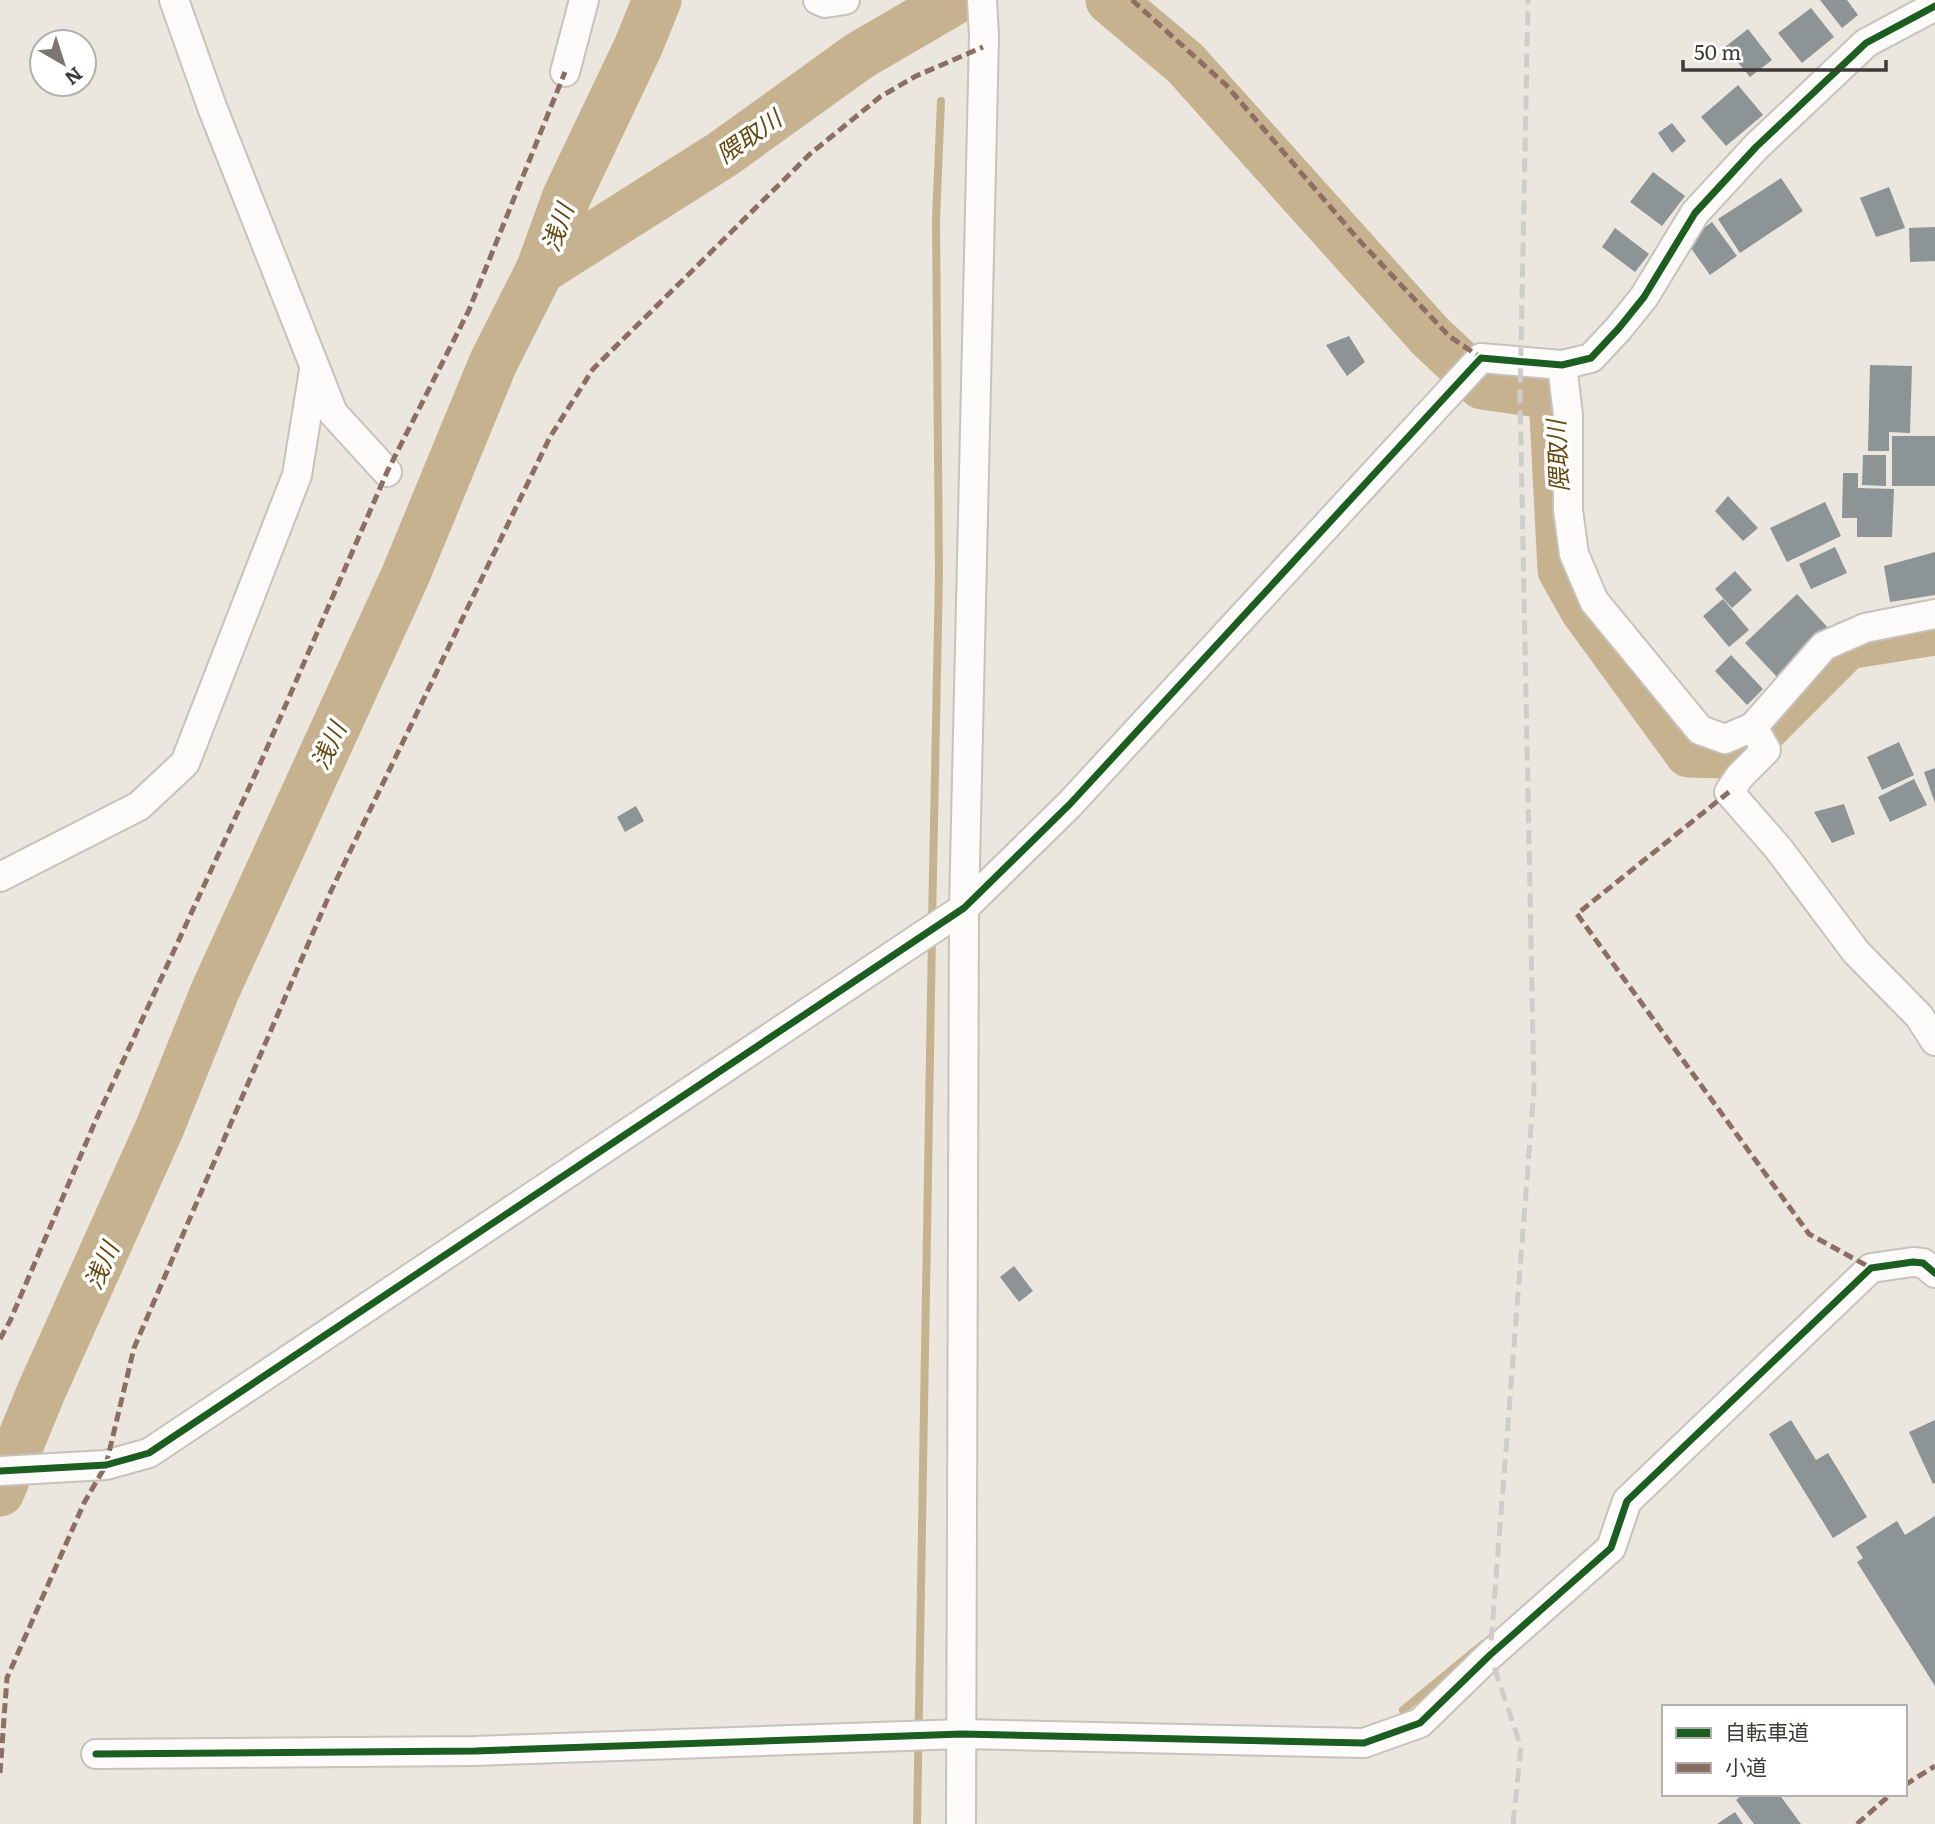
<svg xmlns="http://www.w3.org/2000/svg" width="1935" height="1824" viewBox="0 0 1935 1824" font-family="Literata,'Noto Sans JP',serif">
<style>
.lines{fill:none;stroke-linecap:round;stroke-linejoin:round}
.stream{stroke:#c7b290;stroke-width:8}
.river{stroke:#c7b290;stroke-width:49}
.building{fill:#8d9496}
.minor-casing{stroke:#c6c2bc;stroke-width:32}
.minor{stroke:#fcfbfa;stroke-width:28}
.rail{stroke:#cfcdcb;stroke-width:5;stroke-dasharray:14 7;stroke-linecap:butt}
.quiet{stroke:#8d6e63;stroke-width:5;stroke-dasharray:10 5;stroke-linecap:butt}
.cycleway-casing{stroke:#fff;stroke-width:11}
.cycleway{stroke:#1b5e20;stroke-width:7}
.labels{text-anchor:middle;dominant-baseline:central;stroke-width:7;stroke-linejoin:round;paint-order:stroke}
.water-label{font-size:24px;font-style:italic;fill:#65490e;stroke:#fff}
</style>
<rect width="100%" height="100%" fill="#ebe6de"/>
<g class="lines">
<!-- stream -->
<g class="stream">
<polyline points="932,923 939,574 936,219 941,101"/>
<polyline points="1403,1710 1483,1644"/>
<polyline points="917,1824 932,936"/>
</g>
<!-- river -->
<g class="river">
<polyline points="1110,0 1185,63 1430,336 1482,385 1553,395 1562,570 1584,609 1689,753 1725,754 1745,747 1847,645 1935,631"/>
<polyline points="540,270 723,154 859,56 955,0"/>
<polyline points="0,1492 41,1392 160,1127 215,991 406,574 493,363 540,270 567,196 638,47 657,0"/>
</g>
</g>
<!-- building -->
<g class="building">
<polygon points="1820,0 1847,0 1858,15 1842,28"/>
<polygon points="1811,8 1834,37 1802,63 1778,33"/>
<polygon points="1748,29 1772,60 1750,77 1725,47"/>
<polygon points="1738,85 1763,115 1726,146 1701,117"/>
<polygon points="1672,123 1686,141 1672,153 1658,133"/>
<polygon points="1653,172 1685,196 1662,226 1630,202"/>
<polygon points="1781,178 1803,211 1740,253 1718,219"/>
<polygon points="1889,187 1905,228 1876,237 1860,198"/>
<polygon points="1712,222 1737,256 1710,275 1686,241"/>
<polygon points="1935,227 1935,261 1910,262 1909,228"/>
<polygon points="1615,228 1649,254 1635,272 1602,247"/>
<polygon points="1349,336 1365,362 1347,376 1326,345"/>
<polygon points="1870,365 1912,366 1910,433 1889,432 1889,451 1868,451"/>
<rect x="1892" y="436" width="43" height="50"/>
<polygon points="1863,455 1886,455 1886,486 1862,485"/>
<polygon points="1843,473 1858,473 1858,488 1894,489 1892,537 1857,537 1857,518 1842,518"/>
<polygon points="1728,496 1758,528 1743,541 1715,511"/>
<polygon points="1825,502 1841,536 1787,562 1770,528"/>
<polygon points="1835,547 1847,573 1811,589 1799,564"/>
<polygon points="1935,552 1935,595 1890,602 1884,566"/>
<polygon points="1735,571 1752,590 1732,608 1715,589"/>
<polygon points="1797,594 1830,630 1778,678 1745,643"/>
<polygon points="1723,599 1749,630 1729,647 1703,616"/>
<polygon points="1731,655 1763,689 1747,705 1715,671"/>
<polygon points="1899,742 1914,775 1882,790 1867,757"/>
<polygon points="1935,768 1935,803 1924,772"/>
<polygon points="1914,779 1927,805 1890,822 1878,797"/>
<polygon points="1844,804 1855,834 1832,843 1814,812"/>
<polygon points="636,806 644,821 625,832 617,817"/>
<polygon points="1014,1266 1033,1291 1019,1302 1000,1277"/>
<polygon points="1791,1420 1816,1460 1828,1453 1867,1517 1833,1538 1769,1434"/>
<polygon points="1935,1420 1935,1483 1933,1484 1909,1432"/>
<polygon points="1935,1516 1935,1686 1857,1562 1863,1558 1856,1547 1897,1521 1905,1535"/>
<polygon points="1743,1794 1779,1794 1801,1824 1754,1824 1736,1800"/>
<polygon points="1735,1812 1743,1824 1717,1824"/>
</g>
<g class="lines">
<defs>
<g id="minor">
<polyline points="174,0 212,107 333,413 387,472"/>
<polyline points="818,0 825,3 845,0"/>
<polyline points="565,72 584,0"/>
<polyline points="1562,365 1568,415 1568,510 1574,554 1594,601 1700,730 1725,739 1753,727 1766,750 1740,776 1729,792 1778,848 1856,952 1919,1016 1935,1041"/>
<polyline points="1753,727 1824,646 1865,628 1935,614"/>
<polyline points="0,877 139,806 185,763 297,475 314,370"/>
<polyline points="0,1471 106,1465 149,1453 964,908 1070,804 1481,358 1562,365 1591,358 1619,328 1644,297 1695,213 1756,147 1866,43 1935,6"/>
<polyline points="96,1754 475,1751 962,1734 1364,1743 1420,1723 1490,1655 1611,1548 1627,1501 1871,1268 1913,1262 1923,1263 1935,1273"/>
<polyline points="961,1824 964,908 984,37 982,0"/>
</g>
</defs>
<!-- minor casing -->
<use href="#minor" class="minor-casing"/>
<!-- minor -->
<use href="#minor" class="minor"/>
<!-- rail -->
<polyline class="rail" points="1513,1824 1521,1747 1490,1655 1534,1089 1520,398 1528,0"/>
<!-- quiet -->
<g class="quiet">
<polyline points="1132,0 1226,85 1357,238 1449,336 1481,358"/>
<polyline points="1729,792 1577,914 1809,1234 1871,1268"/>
<polyline points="0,1339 10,1321 95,1122 260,764 387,472 469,310 565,72"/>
<polyline points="0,1773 7,1678 84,1503 106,1465 134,1348 331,891 550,437 593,369 810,154 880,97 916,76 983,47"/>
<polyline points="1905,1785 1935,1766"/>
<polyline points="1857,1824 1891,1794"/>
</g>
<defs>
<g id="cycleway">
<polyline points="0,1471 106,1465 149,1453 964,908 1070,804 1481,358 1562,365 1591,358 1619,328 1644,297 1695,213 1756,147 1866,43 1935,6"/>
<polyline points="96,1754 475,1751 962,1734 1364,1743 1420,1723 1490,1655 1611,1548 1627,1501 1871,1268 1913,1262 1923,1263 1935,1273"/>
</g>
</defs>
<!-- cycleway casing -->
<use href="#cycleway" class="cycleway-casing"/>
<!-- cycleway -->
<use href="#cycleway" class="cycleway"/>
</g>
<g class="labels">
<!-- water labels -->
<g class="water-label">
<text transform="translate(748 135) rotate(-35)">隈取川</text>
<text transform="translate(556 227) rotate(-70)">浅川</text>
<text transform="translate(1556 456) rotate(-93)">隈取川</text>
<text transform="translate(327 745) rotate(-65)">浅川</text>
<text transform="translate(100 1265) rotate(-66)">浅川</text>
</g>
</g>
<!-- legend -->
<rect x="1662" y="1705" width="245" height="91" fill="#ffffff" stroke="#b2b0ae" stroke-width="2"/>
<rect x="1676" y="1728" width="35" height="10" fill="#1b5e20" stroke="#b2b0ae" stroke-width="2"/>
<text x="1725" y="1740" font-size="21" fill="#3e3a34">自転車道</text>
<rect x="1676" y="1763" width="35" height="10" fill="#8d6e63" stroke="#b2b0ae" stroke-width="2"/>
<text x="1725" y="1775" font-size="21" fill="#3e3a34">小道</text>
<!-- north arrow -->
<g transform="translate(63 63) rotate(141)"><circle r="33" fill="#ffffff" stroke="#b2b0ae" stroke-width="2"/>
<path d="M0-5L12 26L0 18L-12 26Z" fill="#7b7670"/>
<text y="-10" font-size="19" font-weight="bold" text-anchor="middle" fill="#3e3a34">N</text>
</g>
<!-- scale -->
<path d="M1683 60v10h203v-10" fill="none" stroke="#3e3a34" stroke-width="3.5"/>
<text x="1694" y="60" font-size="21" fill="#3e3a34" stroke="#ffffff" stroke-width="5" paint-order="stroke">50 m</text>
</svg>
